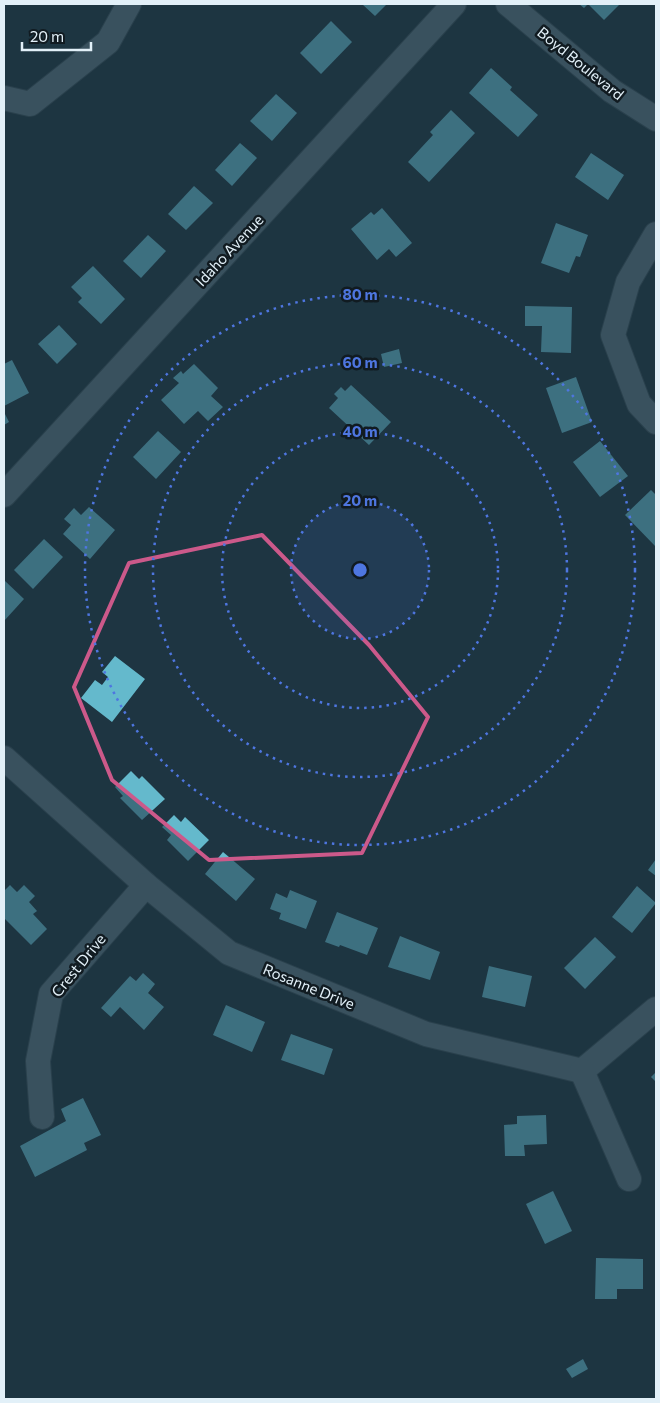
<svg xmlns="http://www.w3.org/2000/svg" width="660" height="1403" viewBox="0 0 660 1403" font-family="Commissioner,sans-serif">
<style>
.building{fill:#64b9cc}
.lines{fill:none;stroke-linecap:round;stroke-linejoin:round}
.minor-casing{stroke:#3a505a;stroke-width:26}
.minor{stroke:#5b7482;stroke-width:24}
.marked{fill:none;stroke:#cc598a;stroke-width:4;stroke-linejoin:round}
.ring{fill:none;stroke:#4e76e0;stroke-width:2.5;stroke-dasharray:2.5 5}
.labels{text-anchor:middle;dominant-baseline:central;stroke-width:5;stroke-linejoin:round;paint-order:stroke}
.street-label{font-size:15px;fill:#e2f0f8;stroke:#111b21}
.centre{fill:#4e76e0;stroke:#111b21;stroke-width:2.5}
.ring-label{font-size:15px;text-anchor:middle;font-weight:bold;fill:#4e76e0;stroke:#111b21;stroke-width:5;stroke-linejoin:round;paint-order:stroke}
</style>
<rect width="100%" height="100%" fill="#1e3542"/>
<!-- building -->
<g class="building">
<polygon points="362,4 387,4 375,16"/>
<polygon points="579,4 620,4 604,20 588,4 584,8"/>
<polygon points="331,21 352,42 321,74 300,53"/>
<polygon points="491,68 512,87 510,90 538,115 518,137 469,93"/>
<polygon points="276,94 297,113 272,141 250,121"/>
<polygon points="451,110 475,133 429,182 408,162 433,135 430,132"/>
<polygon points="240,143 257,158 232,186 215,170"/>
<polygon points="591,153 624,175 608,200 575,177"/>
<polygon points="194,186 213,203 186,230 168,214"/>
<polygon points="382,208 412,243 396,257 389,249 377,260 351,229 371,212 374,215"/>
<polygon points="556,223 588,235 580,257 576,256 569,273 541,263"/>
<polygon points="148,235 166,251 141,278 123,261"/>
<polygon points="93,266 125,299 101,324 78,302 82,298 71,287"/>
<polygon points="525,306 572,307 571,353 541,352 542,326 525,326"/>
<polygon points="59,325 77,344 57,364 38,344"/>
<polygon points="399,349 402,363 384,367 381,354"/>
<polygon points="12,360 29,393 4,406 4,364"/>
<polygon points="194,364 218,388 211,396 223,407 208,421 198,411 184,424 161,400 179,383 173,378 181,371 183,374"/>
<polygon points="576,377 592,422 562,433 546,388"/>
<polygon points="351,385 391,422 369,445 329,408 338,398 334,394 341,387 345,391"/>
<polygon points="4,412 9,422 4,425"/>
<polygon points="158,431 181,452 156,479 133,457"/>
<polygon points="600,441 628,476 600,497 573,462"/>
<polygon points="651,490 656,495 656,547 625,515"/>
<polygon points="89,507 115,530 90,559 63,534 71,525 64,519 74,508 81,515"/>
<polygon points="44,539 63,557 33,589 14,570"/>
<polygon points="4,580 24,599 4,621"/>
<polygon points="115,656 145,679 112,722 81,698 95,680 102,685 108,677 102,672"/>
<polygon points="131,771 139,779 142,776 165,799 142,820 120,798 123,796 115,787"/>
<polygon points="174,815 181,822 185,817 209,840 188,861 167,840 171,835 162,827"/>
<polygon points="223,852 255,879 236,901 205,874"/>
<polygon points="656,859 656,876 648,870"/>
<polygon points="10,885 17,892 24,885 35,896 29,902 37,911 33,914 47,929 31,945 4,918 4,891"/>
<polygon points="637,886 656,903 632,933 612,917"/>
<polygon points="290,890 317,901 306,929 279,919 281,913 270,909 276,893 287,898"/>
<polygon points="337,912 378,928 367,955 340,945 339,947 325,942"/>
<polygon points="400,936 440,952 430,980 388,967"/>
<polygon points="595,937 616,957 585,989 564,968"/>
<polygon points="489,966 532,976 525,1007 482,997"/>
<polygon points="143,973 155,984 148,993 164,1007 144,1030 120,1007 111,1017 101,1008 130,976 136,981"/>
<polygon points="226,1005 265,1022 252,1052 213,1035"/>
<polygon points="291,1034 333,1049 324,1075 281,1060"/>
<polygon points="656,1072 656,1082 651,1077"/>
<polygon points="83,1098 101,1135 84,1143 87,1150 35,1177 20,1146 66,1121 61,1109"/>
<polygon points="546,1115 547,1144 524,1145 525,1156 505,1156 504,1125 517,1124 517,1116"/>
<polygon points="553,1191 572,1231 545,1244 526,1204"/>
<polygon points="596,1258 643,1259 643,1289 617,1289 617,1299 595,1299"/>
<polygon points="583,1359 588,1369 572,1378 566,1369"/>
</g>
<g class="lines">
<defs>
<g id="minor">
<polyline points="508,4 612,91 656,119"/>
<polyline points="4,98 30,104 108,42 129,4"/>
<polyline points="656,234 628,282 613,335 639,404 656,422"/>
<polyline points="4,495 454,4"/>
<polyline points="4,758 146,885 229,953 426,1034 582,1071 656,1009"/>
<polyline points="582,1071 629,1179"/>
<polyline points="42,1117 38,1061 51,994 146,885"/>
</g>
</defs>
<!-- minor casing -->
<use href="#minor" class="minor-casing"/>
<!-- minor -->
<use href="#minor" class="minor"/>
</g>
<!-- marked area -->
<path d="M0 0H660V1403H0ZM262 535 369 645 428 717 362 853 209 860 112 780 74 687 129 563Z" fill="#1e3542" fill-opacity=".55" fill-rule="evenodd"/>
<path class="marked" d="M262 535 369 645 428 717 362 853 209 860 112 780 74 687 129 563Z"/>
<!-- distance rings -->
<circle cx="360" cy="570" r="69" fill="#4e76e0" fill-opacity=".12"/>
<g class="ring">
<circle cx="360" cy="570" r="69"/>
<circle cx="360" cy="570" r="138"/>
<circle cx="360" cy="570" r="207"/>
<circle cx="360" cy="570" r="275"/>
</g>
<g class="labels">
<!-- street labels -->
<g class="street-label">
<text transform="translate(581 63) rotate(39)">Boyd Boulevard</text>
<text transform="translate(229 250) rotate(-47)">Idaho Avenue</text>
<text transform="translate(78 965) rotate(-51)">Crest Drive</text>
<text transform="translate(309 986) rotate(22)">Rosanne Drive</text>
</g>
</g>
<circle cx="360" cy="570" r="8" class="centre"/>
<g class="ring-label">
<text x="360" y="300">80 m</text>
<text x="360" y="368">60 m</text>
<text x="360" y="437">40 m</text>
<text x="360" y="506">20 m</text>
</g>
<!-- border -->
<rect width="660" height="1403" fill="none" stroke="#e2f0f8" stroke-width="10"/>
<!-- scale -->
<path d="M22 42v8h69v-8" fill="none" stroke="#e2f0f8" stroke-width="2.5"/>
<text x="30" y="42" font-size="15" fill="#e2f0f8" stroke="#111b21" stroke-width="4" paint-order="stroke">20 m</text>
</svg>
